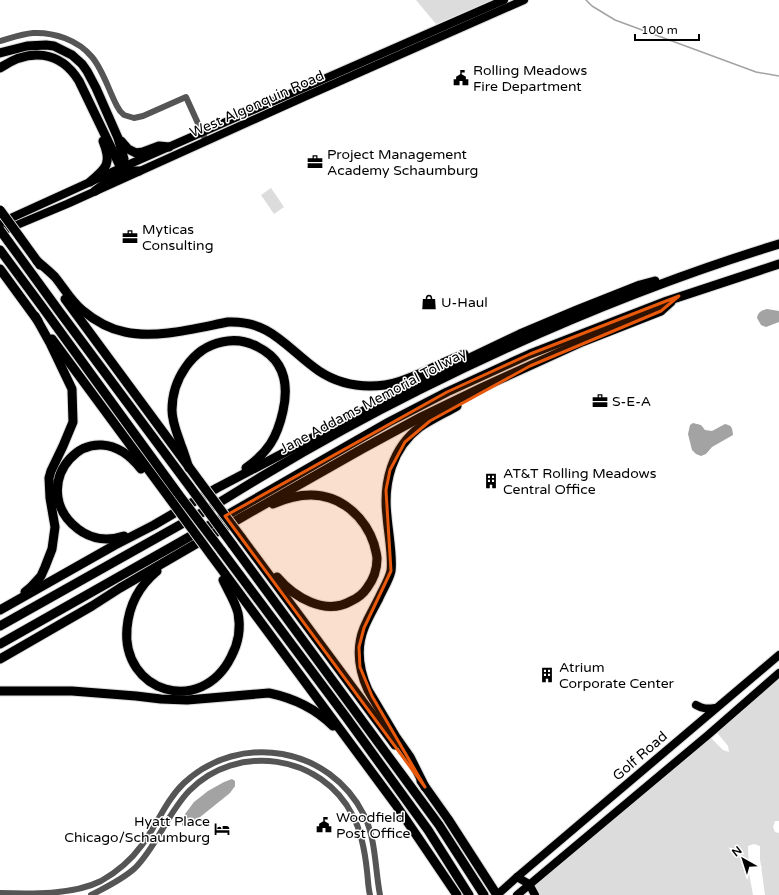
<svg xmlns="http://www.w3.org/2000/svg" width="779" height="895" viewBox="0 0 779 895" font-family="'Varela Round',sans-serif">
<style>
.green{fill:#dcdcdc}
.water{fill:#a3a3a3}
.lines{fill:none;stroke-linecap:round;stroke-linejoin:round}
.stream{stroke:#a3a3a3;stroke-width:1.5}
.primary-casing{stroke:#dbdbdb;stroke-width:10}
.motorway-casing{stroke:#dbdbdb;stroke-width:11}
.tertiary{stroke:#555;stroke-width:6}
.primary{stroke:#000;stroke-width:8}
.motorway{stroke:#000;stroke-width:9}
.motorway-bridge-casing{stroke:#dbdbdb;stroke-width:11;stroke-linecap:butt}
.motorway-bridge{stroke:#000;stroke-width:9}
.marked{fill:#e8590c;fill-opacity:0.2;stroke:#e8590c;stroke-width:3;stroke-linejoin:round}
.labels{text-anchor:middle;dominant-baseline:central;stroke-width:3;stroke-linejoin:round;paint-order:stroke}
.poi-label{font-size:14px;fill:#000;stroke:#fff;text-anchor:start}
.street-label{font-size:14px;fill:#000;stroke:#fff}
</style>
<rect width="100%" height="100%" fill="#fff"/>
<!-- green -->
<g class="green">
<polygon points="416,0 492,0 436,24"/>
<polygon points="271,188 284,207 274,214 261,195"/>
<polygon points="779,673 779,821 775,821 773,827 775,832 779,833 779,895 765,895 760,859 760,846 754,844 748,846 749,873 753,895 536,895 529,884 708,735 723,750 729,752 728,746 714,729"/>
</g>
<!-- water -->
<g class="water">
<path d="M767 309 779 311V322L766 327 761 325 757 318C758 312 762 310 767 309Z"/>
<path d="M693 423 701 425 705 430 712 431 725 424C733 426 732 428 733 435L712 447 706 454 701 456 696 454 692 450 688 434 690 425Z"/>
<polygon points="232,779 235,781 235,786 230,793 189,826 185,827 182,825 182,818 194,802 208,791 224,782"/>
</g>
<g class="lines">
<!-- stream -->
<polyline class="stream" points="586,0 592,6 615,20 756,72 779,76"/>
<defs>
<g id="primary">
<polyline points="0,223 123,167 504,0"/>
<polyline points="0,232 67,204 304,97 524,0"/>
<path d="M696 705C703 709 707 709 715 708"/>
<polyline points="517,877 529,884 535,895"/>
<polyline points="497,895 517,877 779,655"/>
<polyline points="517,895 708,735 779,673"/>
</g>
<g id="motorway">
<polyline points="0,53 27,46 46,45 54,46 72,55 82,64 87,71 96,88 118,138 124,159 121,172 95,191"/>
<path d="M0 68C29 48 60 50 79 81L119 164 129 171H139"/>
<polyline points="121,141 128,149 136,153 143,152 159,146 169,147"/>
<path d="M90 182C107 168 112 163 103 141"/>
<polyline points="19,236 40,265"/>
<polyline points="8,241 59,311 190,487"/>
<polyline points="0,250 43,308 179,495"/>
<path d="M37 261C43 266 49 271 55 277 64 288 71 301 82 310 94 320 109 329 125 332 156 339 197 328 228 322 271 320 287 349 319 371 340 385 361 388 385 385 400 383 414 376 428 370 440 364 452 359 464 354"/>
<polyline points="0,269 38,321"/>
<polyline points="65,299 200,482"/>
<polyline points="52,339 170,499"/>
<path d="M189 468C186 460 184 452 181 445 177 433 172 422 172 410 172 380 192 348 222 342 235 339 247 341 258 347 284 360 289 384 283 411 277 438 268 452 246 468"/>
<path d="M273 504C284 499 299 495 311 495 341 495 365 517 374 544 375 549 377 554 377 559 377 569 373 580 367 588 363 594 358 598 351 601 325 616 294 597 277 577"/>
<path d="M124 536C109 541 92 540 78 529 23 487 90 404 141 469"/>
<polyline points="241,537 395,745"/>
<polyline points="232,544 439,825 484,895"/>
<polyline points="221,550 346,717 428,830 469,895"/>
<polyline points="211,555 396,805 457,895"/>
<path d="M157 571C139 586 129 605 127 628 121 692 201 717 231 657 238 644 241 628 238 613 235 601 228 591 223 580"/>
<polyline points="25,592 31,587 41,576 45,567 52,549 55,527 50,498 49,478 51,471 63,446 73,422 72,389 50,343 35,316"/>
<polyline points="0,610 115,545 154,525 217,488 413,385 520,334 577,310 640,285 655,281"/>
<path d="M0 626C70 586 140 548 210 508 229 497 247 485 266 474 316 444 367 416 419 390 535 332 655 282 779 244"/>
<polyline points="0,644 175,545 354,442 389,422 447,392 530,354 667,301 779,264"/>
<polyline points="0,659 92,606 120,588 244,516 362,449 421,417 483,387 582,342 661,311 671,302"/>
<path d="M0 691H72L136 696 161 699 187 700 269 693C293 698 316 709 333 726"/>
<polyline points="421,781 448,819 497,895"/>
<path d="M425 787 410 757 396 737 368 690C359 670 356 648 364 628 368 618 374 608 379 598 383 589 389 580 391 571 393 556 388 531 387 516 383 483 392 448 420 427 432 419 445 413 457 406"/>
</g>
</defs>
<!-- primary casing -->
<use href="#primary" class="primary-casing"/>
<!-- motorway casing -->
<use href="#motorway" class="motorway-casing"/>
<!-- tertiary -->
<g class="tertiary">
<path d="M0 41C11 38 22 34 33 33 54 32 78 40 92 57 103 70 109 91 117 106L120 111 124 115 134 118 143 116 186 97 206 141"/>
<path d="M0 893C31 894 73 895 101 881 117 872 131 860 142 845 157 825 166 800 184 783 240 731 330 747 364 815 376 839 375 869 380 895"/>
<path d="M91 895C106 887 122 880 135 868 157 846 167 814 189 791 236 742 322 754 353 816 362 833 365 852 367 871 368 879 368 887 370 895"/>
</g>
<!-- primary -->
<use href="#primary" class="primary"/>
<!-- motorway -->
<use href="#motorway" class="motorway"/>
<defs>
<g id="motorway-bridge">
<polyline points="0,210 19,236"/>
<polyline points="0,230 8,241"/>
<polyline points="200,482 241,537"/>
<polyline points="190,487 232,544"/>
<polyline points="179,495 221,550"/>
<polyline points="170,499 211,555"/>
</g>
</defs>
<!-- motorway-bridge casing -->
<use href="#motorway-bridge" class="motorway-bridge-casing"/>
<!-- motorway-bridge -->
<use href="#motorway-bridge" class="motorway-bridge"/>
</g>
<!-- marked area -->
<path class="marked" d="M679 296 661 311 530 366 430 421 405 442 390 470 386 490 391 571 364 628 359 647 360 667 372 696 425 787 225 516 447 392 530 354Z"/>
<!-- icons -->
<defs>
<symbol id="civic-bare" viewBox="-9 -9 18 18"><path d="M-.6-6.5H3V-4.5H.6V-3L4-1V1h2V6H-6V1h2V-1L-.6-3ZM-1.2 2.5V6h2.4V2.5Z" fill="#000" stroke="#fff" stroke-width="2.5" paint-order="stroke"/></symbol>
<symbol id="office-bare" viewBox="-9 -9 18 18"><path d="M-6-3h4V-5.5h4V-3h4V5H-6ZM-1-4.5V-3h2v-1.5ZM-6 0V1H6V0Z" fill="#000" stroke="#fff" stroke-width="2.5" paint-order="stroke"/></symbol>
<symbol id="shop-bare" viewBox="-9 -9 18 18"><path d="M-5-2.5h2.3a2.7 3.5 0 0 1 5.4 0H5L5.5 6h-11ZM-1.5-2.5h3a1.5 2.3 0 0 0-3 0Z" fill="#000" stroke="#fff" stroke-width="2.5" paint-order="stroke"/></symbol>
<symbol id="building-bare" viewBox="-9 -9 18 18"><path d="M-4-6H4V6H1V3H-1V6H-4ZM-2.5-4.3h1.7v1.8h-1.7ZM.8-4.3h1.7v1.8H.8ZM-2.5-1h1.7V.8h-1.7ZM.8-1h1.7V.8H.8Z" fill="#000" stroke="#fff" stroke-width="2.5" paint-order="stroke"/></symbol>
<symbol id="hotel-bare" viewBox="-9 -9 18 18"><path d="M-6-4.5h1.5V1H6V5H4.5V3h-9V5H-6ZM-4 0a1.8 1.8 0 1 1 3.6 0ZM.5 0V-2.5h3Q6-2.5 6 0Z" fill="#000" stroke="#fff" stroke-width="2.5" paint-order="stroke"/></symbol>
</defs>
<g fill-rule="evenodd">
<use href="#civic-bare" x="450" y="67" width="22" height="22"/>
<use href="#office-bare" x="304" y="151" width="22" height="22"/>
<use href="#office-bare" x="119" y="226" width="22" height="22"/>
<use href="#shop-bare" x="418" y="291" width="22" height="22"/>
<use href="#office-bare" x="589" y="390" width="22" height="22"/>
<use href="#building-bare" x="480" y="470" width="22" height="22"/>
<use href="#building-bare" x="536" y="664" width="22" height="22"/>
<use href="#civic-bare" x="313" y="814" width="22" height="22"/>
<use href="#hotel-bare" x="211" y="818" width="22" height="22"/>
</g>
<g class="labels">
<!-- poi labels -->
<g class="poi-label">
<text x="473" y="70">Rolling Meadows<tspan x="473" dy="16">Fire Department</tspan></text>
<text x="327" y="154">Project Management<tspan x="327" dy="16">Academy Schaumburg</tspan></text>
<text x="142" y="229">Myticas<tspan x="142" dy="16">Consulting</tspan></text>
<text x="441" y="302">U-Haul</text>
<text x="612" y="401">S-E-A</text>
<text x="503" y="473">AT&amp;T Rolling Meadows<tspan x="503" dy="16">Central Office</tspan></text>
<text x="559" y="667">Atrium<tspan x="559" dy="16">Corporate Center</tspan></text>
<text x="336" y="817">Woodfield<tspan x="336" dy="16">Post Office</tspan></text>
<text x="210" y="821" text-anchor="end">Hyatt Place<tspan x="210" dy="16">Chicago/Schaumburg</tspan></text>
</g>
<!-- street labels -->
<g class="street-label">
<text transform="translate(257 104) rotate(-24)">West Algonquin Road</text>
<text transform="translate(373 401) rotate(-28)">Jane Addams Memorial Tollway</text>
<text transform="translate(640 756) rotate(-41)">Golf Road</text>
</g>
</g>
<!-- north arrow -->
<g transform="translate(743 859) rotate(321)" stroke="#ffffff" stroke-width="3" paint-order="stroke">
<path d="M0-3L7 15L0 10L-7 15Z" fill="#000000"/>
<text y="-6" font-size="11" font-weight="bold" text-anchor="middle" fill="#000000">N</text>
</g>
<!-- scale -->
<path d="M635 34v6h64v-6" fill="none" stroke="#000000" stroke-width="2"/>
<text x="641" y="34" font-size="12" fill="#000000" stroke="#ffffff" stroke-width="3" paint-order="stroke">100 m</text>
</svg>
